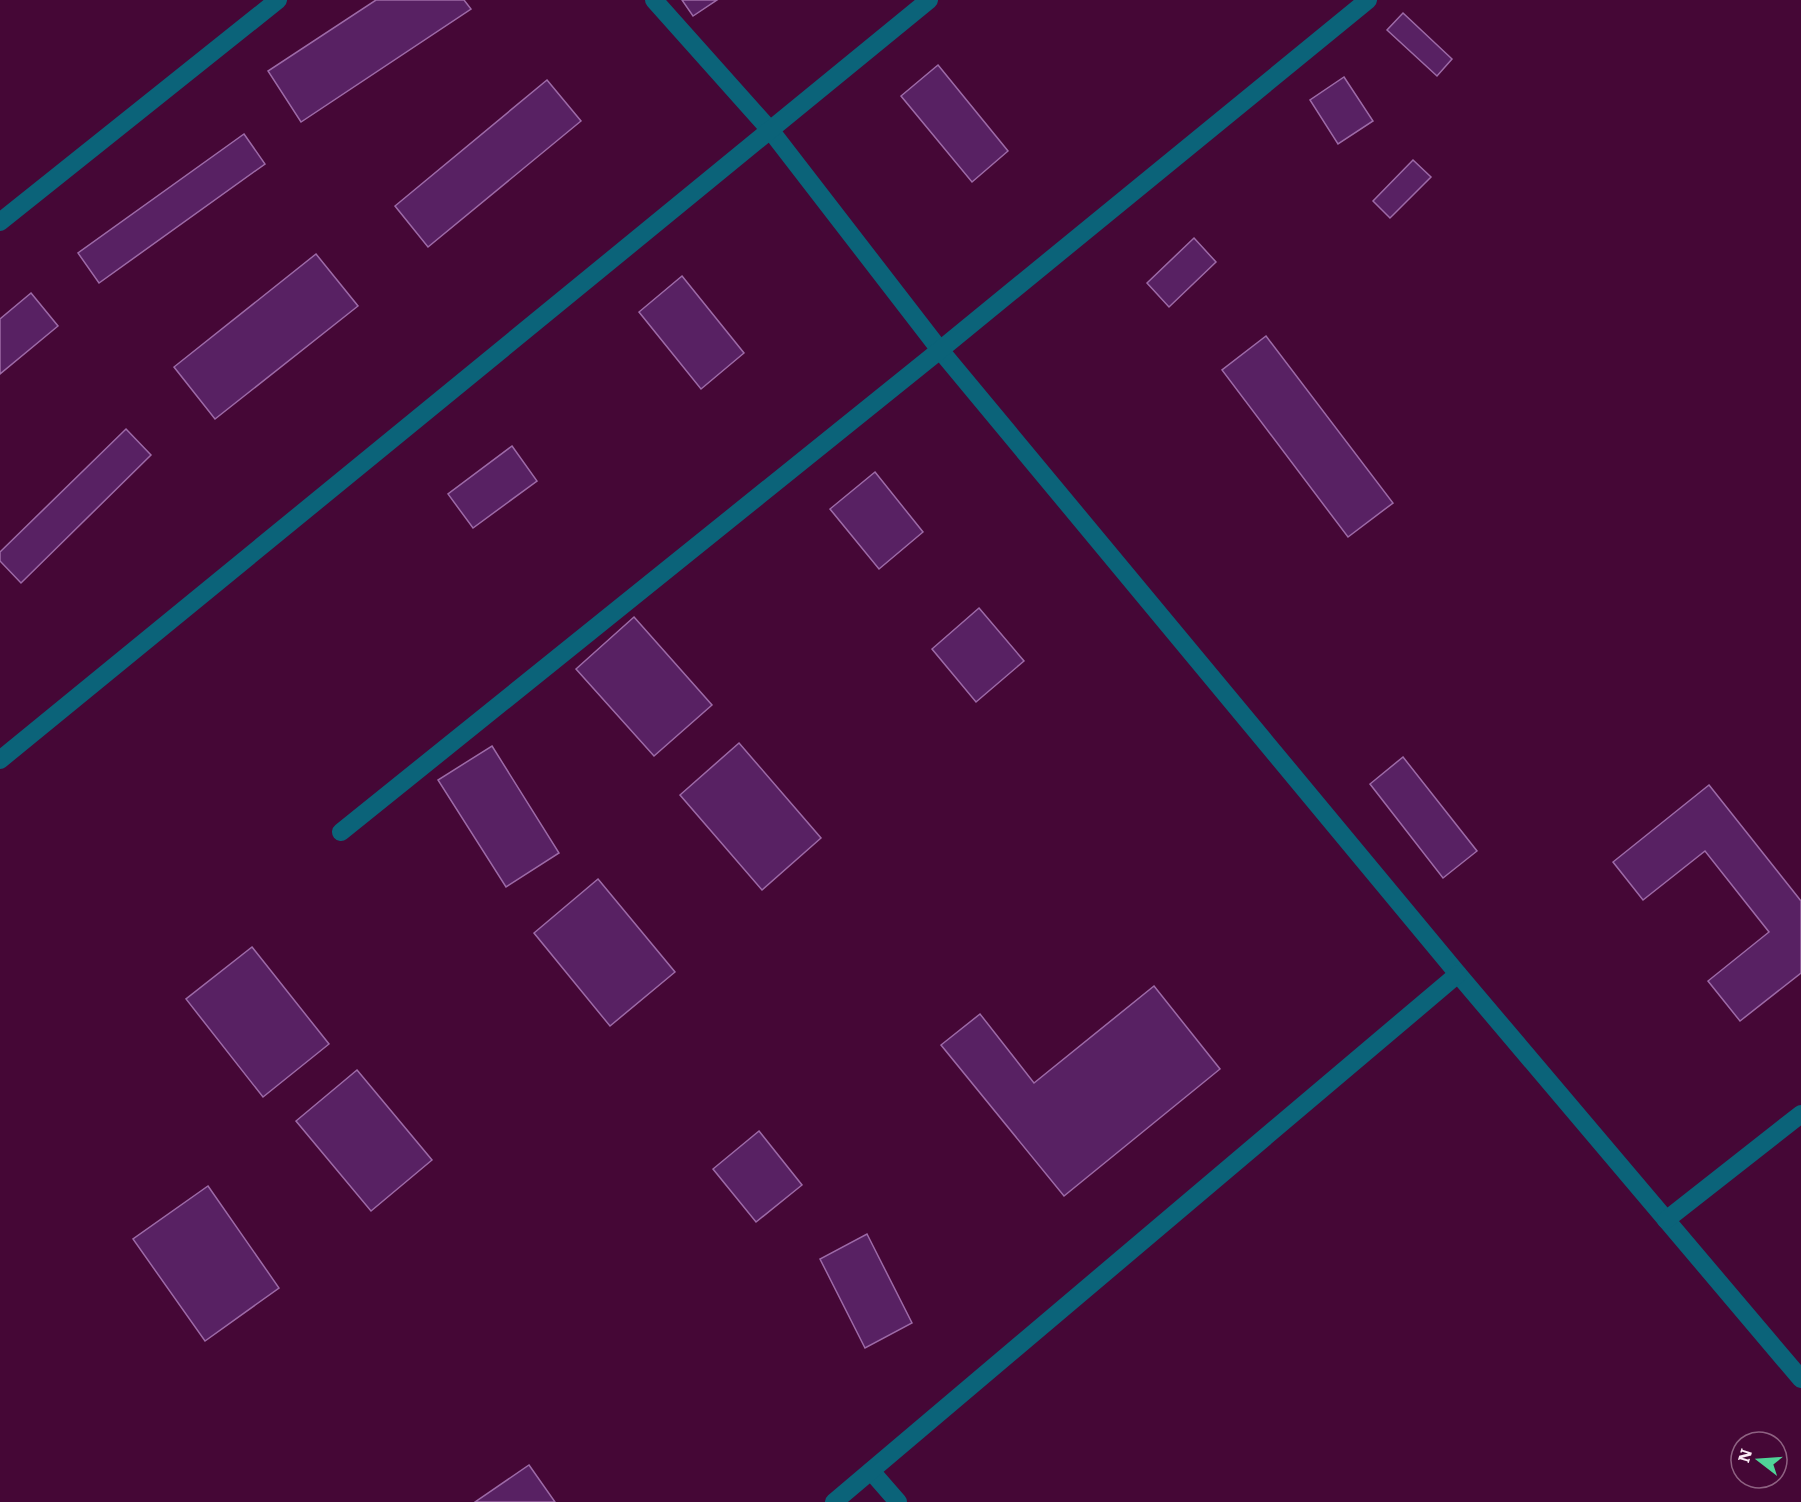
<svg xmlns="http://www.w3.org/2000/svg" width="1801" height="1502" viewBox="0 0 1801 1502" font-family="Literata,serif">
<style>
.building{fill:#582163;stroke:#9d6aa7;stroke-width:1.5}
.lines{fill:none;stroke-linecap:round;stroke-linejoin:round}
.street{stroke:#0b6379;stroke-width:18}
</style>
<rect width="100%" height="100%" fill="#450736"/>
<!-- building -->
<g class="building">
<polygon points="376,0 464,0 471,9 301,122 268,71"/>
<polygon points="682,0 717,0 693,16"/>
<polygon points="1403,13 1452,59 1437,76 1387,30"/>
<polygon points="938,65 1008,151 972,182 901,96"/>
<polygon points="1344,77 1373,121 1338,144 1310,100"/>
<polygon points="547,80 581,121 428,247 395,206"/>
<polygon points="244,134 265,164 99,283 78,253"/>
<polygon points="1413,160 1431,177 1390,218 1373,201"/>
<polygon points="1194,238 1216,262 1169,307 1147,283"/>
<polygon points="316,254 358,306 215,419 174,367"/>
<polygon points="682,276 744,353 701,389 639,312"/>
<polygon points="31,293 58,326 0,374 0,319"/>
<polygon points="1266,336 1393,503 1348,537 1222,370"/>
<polygon points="126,429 151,455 21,583 0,561 0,552"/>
<polygon points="512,446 537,481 473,528 448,494"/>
<polygon points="875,472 923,532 879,569 830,509"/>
<polygon points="979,608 1024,661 976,702 932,649"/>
<polygon points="634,617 712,705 654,756 576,669"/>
<polygon points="739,743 821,838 762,890 680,795"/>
<polygon points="492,746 559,853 506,887 438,780"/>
<polygon points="1403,757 1477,851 1443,878 1370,784"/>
<polygon points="1709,785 1801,901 1801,973 1740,1021 1708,981 1769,932 1705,851 1643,900 1613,862"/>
<polygon points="598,879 675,972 610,1026 534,933"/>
<polygon points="252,947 329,1044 263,1097 186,999"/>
<polygon points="1154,986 1220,1069 1064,1196 941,1045 980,1014 1034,1083"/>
<polygon points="357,1070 432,1160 371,1211 296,1121"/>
<polygon points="759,1131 802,1185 756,1222 713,1169"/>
<polygon points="208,1186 279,1288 205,1341 133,1239"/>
<polygon points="867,1234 912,1323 865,1348 820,1259"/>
<polygon points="529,1465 555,1502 475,1502"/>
</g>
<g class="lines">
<!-- street -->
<g class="street">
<polyline points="654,0 771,131 940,350 1458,974 1801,1379"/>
<polyline points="0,222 278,0"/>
<polyline points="0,760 929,0"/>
<polyline points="341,832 940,350 1368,0"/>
<polyline points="1666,1220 1801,1114"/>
<polyline points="871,1471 898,1502"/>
<polyline points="834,1502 1458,974"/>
</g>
</g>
<!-- north arrow -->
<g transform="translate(1759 1460) rotate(287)"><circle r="28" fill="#450736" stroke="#8e6282" stroke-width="1.5"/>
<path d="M0-4.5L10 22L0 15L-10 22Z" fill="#50d398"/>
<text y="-9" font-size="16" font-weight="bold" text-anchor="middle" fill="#fbebf5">N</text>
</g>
</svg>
